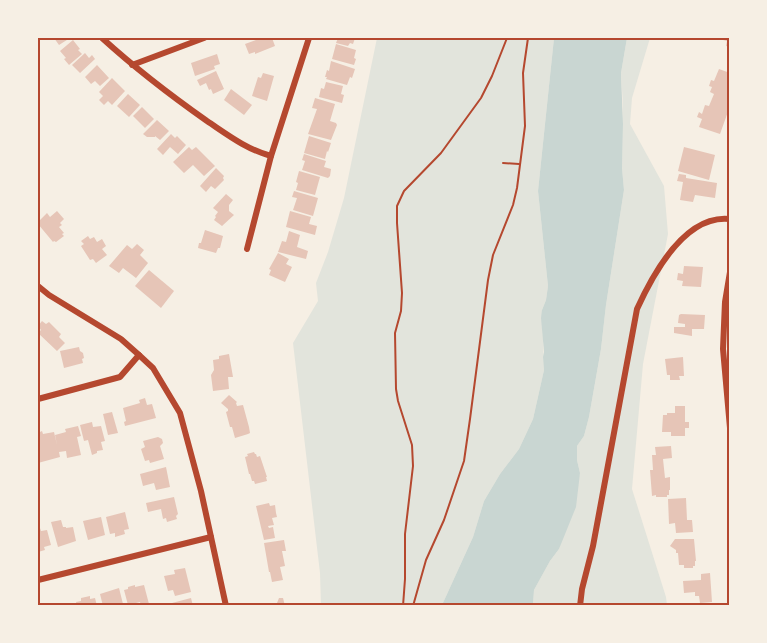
<svg xmlns="http://www.w3.org/2000/svg" width="767" height="643" viewBox="0 0 767 643" font-family="'Fira Sans Condensed',sans-serif">
<style>
.green{fill:#e2e4dc}
.water{fill:#c9d6d2}
.building{fill:#e6c5b7}
.lines{fill:none;stroke-linecap:round;stroke-linejoin:round}
.path{stroke:#b5482f;stroke-width:2}
.minor{stroke:#b5482f;stroke-width:6}
.neatline{fill:none;stroke:#b5482f;stroke-width:2}
</style>
<rect width="100%" height="100%" fill="#f6efe4"/>
<!-- green -->
<g class="green">
<polygon points="377,38 554,38 538,191 548,286 546,300 542,310 544,370 533,419 519,449 500,474 484,501 473,537 442,605 321,605 320,573 293,343 318,301 316,283 328,252 344,198"/>
<polygon points="627,38 650,38 632,98 630,124 664,186 668,234 643,364 632,489 666,597 667,605 533,606 534,590 550,561 559,549 580,473 577,460 577,446 584,436 589,417 601,349 606,305 624,190 622,168 623,106 621,73"/>
</g>
<!-- water -->
<polygon class="water" points="554,38 627,38 621,73 623,124 622,168 624,190 606,305 601,349 589,417 584,436 577,446 577,460 580,473 576,507 559,549 550,561 534,590 533,605 442,605 473,537 484,501 500,474 519,449 533,419 544,370 543,357 544,352 541,318 542,310 546,300 548,286 538,191"/>
<!-- building -->
<g class="building">
<polygon points="54,38 70,38 59,45"/>
<polygon points="261,38 272,38 275,46 255,54 255,52 249,54 245,44"/>
<polygon points="338,38 355,38 353,44 350,43 348,46 336,43"/>
<polygon points="724,38 730,38 730,47 726,46 727,41 723,40"/>
<polygon points="73,40 80,49 78,50 82,54 69,65 64,59 66,58 60,51"/>
<polygon points="336,44 356,50 354,58 356,59 354,65 332,59"/>
<polygon points="85,53 89,58 92,55 95,59 80,73 72,65"/>
<polygon points="217,54 220,64 214,66 215,69 195,76 191,63"/>
<polygon points="331,61 355,69 352,78 350,77 347,85 326,79 327,77 325,77 327,70 329,71"/>
<polygon points="97,65 109,78 100,86 95,81 91,84 85,77"/>
<polygon points="719,69 730,73 730,106 720,134 699,127 702,119 697,117 699,112 702,114 705,105 709,106 714,94 710,92 712,87 709,86 711,80 714,81"/>
<polygon points="216,71 224,89 213,94 211,89 209,90 206,83 200,86 197,80"/>
<polygon points="263,73 274,76 267,101 252,96 258,77 261,78"/>
<polygon points="112,78 125,91 112,105 108,101 104,105 99,100 103,96 99,92"/>
<polygon points="326,82 343,86 341,94 344,95 342,103 319,97 321,88 324,89"/>
<polygon points="231,89 252,105 244,115 224,100"/>
<polygon points="128,94 140,105 129,117 117,106"/>
<polygon points="315,98 335,104 330,121 336,123 337,125 331,140 308,134 317,109 312,108"/>
<polygon points="142,107 154,119 145,128 133,116"/>
<polygon points="157,120 169,131 160,140 155,136 155,137 147,137 143,134"/>
<polygon points="171,134 175,138 177,136 186,145 178,154 170,147 163,155 157,149"/>
<polygon points="309,136 331,143 328,152 327,151 325,159 304,153"/>
<polygon points="189,147 192,150 196,147 215,166 204,176 193,165 184,173 173,162"/>
<polygon points="684,147 715,155 709,180 678,171"/>
<polygon points="304,154 326,161 324,167 331,169 330,176 328,178 302,170 305,161 302,160"/>
<polygon points="216,168 224,176 223,178 224,180 215,189 211,186 206,192 200,186"/>
<polygon points="299,171 320,177 315,195 296,190 298,183 296,182"/>
<polygon points="679,174 686,175 686,178 717,183 715,198 695,195 693,202 680,200 683,182 677,181"/>
<polygon points="294,191 318,198 313,216 293,210 297,198 292,197"/>
<polygon points="226,194 233,200 229,205 229,211 234,215 222,226 214,220 216,217 215,216 218,212 213,208"/>
<polygon points="57,211 64,219 60,223 62,225 59,227 64,233 62,234 64,236 56,242 54,241 53,242 38,224 38,222 47,213 50,217"/>
<polygon points="290,211 311,217 309,224 317,226 315,235 286,227"/>
<polygon points="205,230 223,236 220,248 218,248 216,253 198,248 199,243 201,243"/>
<polygon points="289,231 300,235 297,247 308,251 306,259 278,252 282,241 286,242"/>
<polygon points="88,236 90,239 94,237 97,242 102,239 106,246 102,249 107,255 96,263 93,259 90,260 81,246 84,244 81,241"/>
<polygon points="137,244 144,250 140,255 148,263 136,278 123,268 119,273 109,266 127,245 132,249"/>
<polygon points="278,253 289,259 286,264 292,267 285,282 269,275 271,270 269,269"/>
<polygon points="684,266 703,267 701,287 682,286 683,281 677,280 678,273 683,274"/>
<polygon points="149,270 174,291 161,308 135,286"/>
<polygon points="681,314 705,315 704,329 692,329 692,336 674,333 674,327 685,327 685,324 678,323 679,315"/>
<polygon points="42,321 46,324 49,322 61,334 59,337 65,343 57,351 38,333 41,330 38,326"/>
<polygon points="79,347 80,351 83,353 84,358 82,359 83,363 64,368 60,351"/>
<polygon points="229,354 233,377 228,377 229,389 213,391 211,375 214,370 213,360 219,359 219,356"/>
<polygon points="683,357 684,376 679,376 680,380 670,380 670,375 667,375 665,359"/>
<polygon points="229,395 237,402 236,403 237,406 243,405 249,427 250,433 248,434 235,438 232,427 230,427 226,412 228,411 228,409 221,403"/>
<polygon points="145,398 147,405 152,404 156,418 125,426 124,422 126,421 123,408 140,403 139,400"/>
<polygon points="675,406 685,406 685,422 689,422 689,428 685,428 685,436 671,436 671,432 662,432 663,415 667,415 667,413 675,413"/>
<polygon points="112,412 118,433 108,435 103,414"/>
<polygon points="92,422 93,427 101,426 105,441 101,442 103,450 97,451 97,453 92,455 88,440 84,441 80,425"/>
<polygon points="78,426 81,436 77,437 81,455 67,458 66,451 59,452 60,457 38,463 38,433 42,431 43,434 54,432 57,445 55,435 66,432 65,429"/>
<polygon points="158,437 162,439 163,443 160,446 164,459 150,463 149,460 145,461 141,449 145,447 143,441"/>
<polygon points="671,446 672,458 663,459 665,478 670,477 670,490 669,490 669,495 667,495 667,497 656,497 656,495 652,496 650,470 653,470 652,455 656,455 655,447"/>
<polygon points="254,452 255,454 256,454 257,457 260,456 267,477 266,477 267,481 255,484 254,481 252,481 250,474 249,474 245,457 248,456 247,454"/>
<polygon points="166,467 170,487 156,490 154,483 143,486 140,474"/>
<polygon points="174,497 178,514 176,516 177,519 167,522 166,518 163,519 161,509 148,512 146,503"/>
<polygon points="686,498 687,520 692,520 693,532 676,533 675,523 669,524 668,499"/>
<polygon points="269,503 270,506 275,505 276,513 277,517 272,518 274,525 268,526 269,528 273,527 275,538 264,540 256,506"/>
<polygon points="125,512 129,529 124,530 125,534 115,537 115,533 110,534 106,517"/>
<polygon points="101,517 105,535 88,540 83,521"/>
<polygon points="61,520 63,527 66,527 66,528 73,527 76,541 58,547 51,522"/>
<polygon points="38,522 41,531 47,530 51,545 44,547 45,550 38,552"/>
<polygon points="675,539 694,539 696,561 695,561 695,566 693,566 693,568 684,568 684,565 679,565 678,553 676,553 676,550 670,546"/>
<polygon points="284,540 286,551 282,551 285,566 280,567 283,580 272,582 270,572 269,572 264,543"/>
<polygon points="185,568 191,592 175,596 173,590 168,591 164,576 175,574 174,570"/>
<polygon points="710,573 712,602 700,603 699,596 695,596 695,592 684,593 683,581 701,580 701,574"/>
<polygon points="135,585 135,587 144,585 149,604 141,606 140,602 128,605 124,590 128,589 128,587"/>
<polygon points="119,588 123,604 103,606 100,594"/>
<polygon points="90,596 90,599 95,598 97,606 77,606 76,602 81,601 81,598"/>
<polygon points="191,598 193,606 172,606 172,603"/>
<polygon points="279,598 283,598 285,606 275,606 275,603 277,603"/>
</g>
<g class="lines">
<!-- path -->
<g class="path">
<polyline points="503,163 519,164"/>
<polyline points="403,606 405,579 405,534 413,466 412,445 398,401 396,389 395,333 401,311 402,293 397,223 397,206 404,191 441,153 481,98 492,76 507,38"/>
<polyline points="413,606 426,560 444,520 464,461 470,419 488,280 493,255 513,205 517,188 525,126 523,73 528,38"/>
</g>
<!-- minor -->
<g class="minor">
<path d="M102 38C135 68 170 95 207 121 228 135 246 149 271 156"/>
<polyline points="132,65 204,38"/>
<polyline points="247,249 271,156 309,38"/>
<polyline points="730,272 725,302 723,349 730,428"/>
<polyline points="38,286 49,295 121,339 139,355 153,368 180,413 201,491 226,606"/>
<polyline points="38,399 120,377 139,355"/>
<polyline points="38,580 211,537"/>
<path d="M580 606 582 589 593 546 637 309C653 274 685 214 730 219"/>
</g>
</g>
<!-- border -->
<rect width="767" height="643" fill="none" stroke="#f6efe4" stroke-width="78"/>
<rect x="39" y="39" width="689" height="565" class="neatline"/>
</svg>
